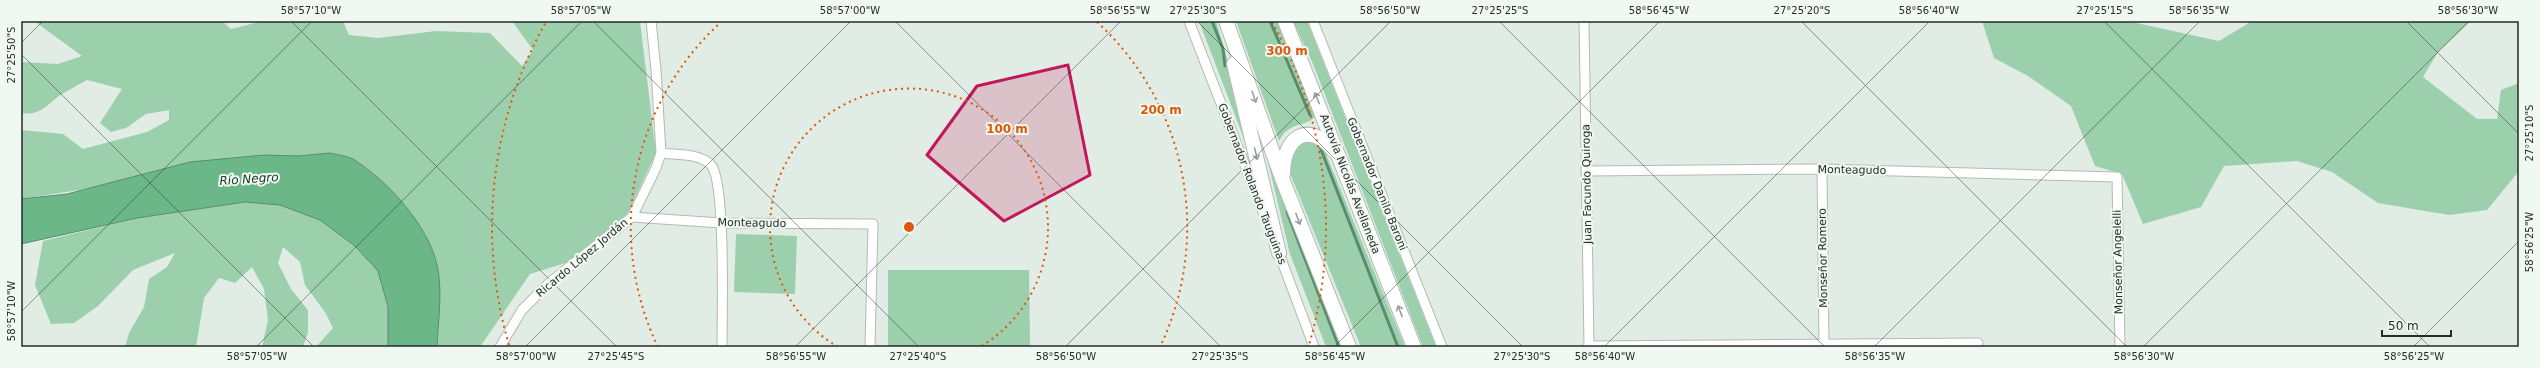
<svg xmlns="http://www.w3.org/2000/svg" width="2540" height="368" viewBox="0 0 2540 368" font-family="'DejaVu Sans',sans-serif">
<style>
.green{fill:#9cd0ad}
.water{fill:#6cb788;stroke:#578d6b}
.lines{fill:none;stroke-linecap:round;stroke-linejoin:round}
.stream{stroke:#578d6b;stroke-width:3}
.minor-casing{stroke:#b1bbb4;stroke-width:11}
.highway-casing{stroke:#b1bbb4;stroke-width:16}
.minor{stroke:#fff;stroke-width:9}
.highway{stroke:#fff;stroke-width:14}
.oneway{stroke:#9d9f9e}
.marked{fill:#c2185b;fill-opacity:0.2;stroke:#c2185b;stroke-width:3;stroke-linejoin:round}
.ticks{fill:none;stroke:#262a28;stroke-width:1;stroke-opacity:0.45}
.ring{fill:none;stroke:#de570d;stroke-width:2;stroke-dasharray:2 4}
.labels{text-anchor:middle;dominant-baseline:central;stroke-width:4;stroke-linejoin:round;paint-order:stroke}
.street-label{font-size:11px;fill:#262a28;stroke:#eff9f2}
.water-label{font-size:12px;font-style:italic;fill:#143521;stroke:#eff9f2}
.centre{fill:#de570d;stroke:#eff9f2;stroke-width:2}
.ring-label{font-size:12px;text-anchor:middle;font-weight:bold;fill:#de570d;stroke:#eff9f2;stroke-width:4;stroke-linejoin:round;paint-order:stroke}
.neatline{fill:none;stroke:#262a28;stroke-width:1.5}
.ticks-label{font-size:10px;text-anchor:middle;fill:#262a28}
</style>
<rect width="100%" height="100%" fill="#e1ece4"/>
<!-- green -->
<g class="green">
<path d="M34 21H222L231 29 263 21H343L349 35 378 38 436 31 490 33 522 66 533 50 512 21H640L656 153 628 213 575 260 530 274 480 347H437C438 320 442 293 437 265 431 234 383 173 354 160 336 151 317 154 298 156L21 199V130L63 134 83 149 147 132 169 120V110L146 114 126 128 111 132 100 123 122 89 87 80C78 85 68 90 59 96 46 106 39 116 21 113V62L58 64 82 56Z"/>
<polygon points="1199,21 1216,21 1273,215"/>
<path d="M1236 21H1279L1315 116C1309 127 1290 120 1279 141Z"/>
<polygon points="1293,21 1307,21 1436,347 1423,347 1313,64"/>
<polygon points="1982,21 2127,21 2219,41 2252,21 2471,21 2438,52 2423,77 2477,119 2497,119 2501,90 2519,83 2519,171 2487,210 2449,215 2378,203 2332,172 2297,161 2224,166 2201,207 2143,224 2122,174 2095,166 2071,106 2028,76 1994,58"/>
<polygon points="1262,137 1342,347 1326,347 1290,254"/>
<polygon points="1313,141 1324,149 1405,347 1361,347 1287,166 1300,142"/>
<polygon points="245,202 280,205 320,220 355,246 378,271 388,307 388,347 316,347 333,328 325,312 305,285 300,262 283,247 278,263 291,289 308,310 308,332 303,347 262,347 268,320 264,289 252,267 235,283 219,278 204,298 196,347 125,347 129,333 144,307 149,279 167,267 175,253 133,270 98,306 74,323 51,324 35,285 43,241 137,218"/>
<polygon points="736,234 797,236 795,294 734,292"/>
<polygon points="888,270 1029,270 1030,347 888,347"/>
</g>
<!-- water -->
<path class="water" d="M330 153C338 155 349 156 356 161 388 181 429 227 437 265 443 292 438 320 437 347H388V307L378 271 355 246 320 220 280 205 245 202 137 218 21 244V199L67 194 190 162 265 155 298 156Z"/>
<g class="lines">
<!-- stream -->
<g class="stream">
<polyline points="1212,21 1223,49 1225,66"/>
<polyline points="1270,21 1310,115"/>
<polyline points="1320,147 1398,347"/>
<polyline points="1287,212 1339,347"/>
</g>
<defs>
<g id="minor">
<polyline points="1189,21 1265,217"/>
<polyline points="1313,21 1442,347"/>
<polyline points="1584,21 1589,347"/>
<path d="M661 153C676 155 700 153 711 165 726 181 722 317 722 347"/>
<polyline points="1822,169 1824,347"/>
<polyline points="1586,171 1822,169 2117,177 2120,347"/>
<polyline points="632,217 721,223 873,224 870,347"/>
<polyline points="1277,248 1314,347"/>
<polyline points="1589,346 1978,343"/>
<polyline points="500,347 522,310 549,283 632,217 656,168 661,153 656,70 651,21"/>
</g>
<g id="highway">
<polyline points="1226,21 1283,181 1349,347"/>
<polyline points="1285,21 1414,347"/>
<polyline points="1234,64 1279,253"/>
<path d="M1283 174C1283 138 1308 119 1334 151"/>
</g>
</defs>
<!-- minor casing -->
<use href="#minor" class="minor-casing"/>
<!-- highway casing -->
<use href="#highway" class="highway-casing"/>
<!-- minor -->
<use href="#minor" class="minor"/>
<!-- highway -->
<use href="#highway" class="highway"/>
</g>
<!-- one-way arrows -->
<defs><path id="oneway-shaft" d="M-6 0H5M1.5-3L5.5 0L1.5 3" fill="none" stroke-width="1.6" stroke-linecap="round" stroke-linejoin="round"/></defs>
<g class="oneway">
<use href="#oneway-shaft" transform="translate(1254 97) rotate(71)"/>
<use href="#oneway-shaft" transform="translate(1317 98) rotate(-112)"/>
<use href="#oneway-shaft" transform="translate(1256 154) rotate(77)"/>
<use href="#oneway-shaft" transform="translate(1298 219) rotate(69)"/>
<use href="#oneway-shaft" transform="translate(1400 311) rotate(-111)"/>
</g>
<!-- marked area -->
<path class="marked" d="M1068 65 1090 175 1004 221 927 155 977 86Z"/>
<!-- ticks -->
<path class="ticks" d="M291 21 617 347M593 21 919 347M895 21 1221 347M1197 21 1523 347M1499 21 1825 347M1801 21 2127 347M2104 21 2430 347M2406 21 2519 134M21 43 43 21M21 54 314 347M21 312 312 21M256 347 582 21M525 347 851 21M795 347 1121 21M1065 347 1391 21M1334 347 1660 21M1604 347 1930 21M1874 347 2200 21M2143 347 2469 21M2413 347 2519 241"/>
<!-- distance rings -->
<g class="ring">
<path d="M838 347A139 139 0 1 1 980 347"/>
<path d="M658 347A278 278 0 0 1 721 22M1097 22A278 278 0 0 1 1160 347"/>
<path d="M509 345A417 417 0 0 1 546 22M1272 22A417 417 0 0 1 1309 345"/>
</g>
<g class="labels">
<!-- street labels -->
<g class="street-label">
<text transform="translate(1852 170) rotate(1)">Monteagudo</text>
<text transform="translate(1252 184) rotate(69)">Gobernador Rolando Tauguinas</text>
<text transform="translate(1350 184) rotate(69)">Autovía Nicolás Avellaneda</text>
<text transform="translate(1377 184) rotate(68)">Gobernador Danilo Baroni</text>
<text transform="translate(1587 184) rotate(-91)">Juan Facundo Quiroga</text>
<text transform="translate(752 223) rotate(1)">Monteagudo</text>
<text transform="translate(582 258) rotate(-40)">Ricardo López Jordán</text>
<text transform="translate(1823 258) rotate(-91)">Monseñor Romero</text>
<text transform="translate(2118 262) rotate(-91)">Monseñor Angelelli</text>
</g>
<!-- water labels -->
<g class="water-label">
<text transform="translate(249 179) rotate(-4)">Río Negro</text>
</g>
</g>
<circle cx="909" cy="227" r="6" class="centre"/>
<g class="ring-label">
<text x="1287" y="55">300 m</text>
<text x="1161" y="114">200 m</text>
<text x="1007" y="133">100 m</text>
</g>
<!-- border -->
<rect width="2540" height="368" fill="none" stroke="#eff9f2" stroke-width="44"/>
<!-- scale -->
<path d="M2382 330v6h69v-6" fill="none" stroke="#262a28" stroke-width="2"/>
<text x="2388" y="330" font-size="12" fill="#262a28" stroke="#eff9f2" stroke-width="3" paint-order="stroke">50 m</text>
<rect x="22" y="22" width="2496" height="324" class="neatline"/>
<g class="ticks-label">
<text x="311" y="14">58°57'10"W</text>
<text x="581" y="14">58°57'05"W</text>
<text x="850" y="14">58°57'00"W</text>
<text x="1120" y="14">58°56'55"W</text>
<text x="1198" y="14">27°25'30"S</text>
<text x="1390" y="14">58°56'50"W</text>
<text x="1500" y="14">27°25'25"S</text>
<text x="1659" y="14">58°56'45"W</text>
<text x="1802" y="14">27°25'20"S</text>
<text x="1929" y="14">58°56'40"W</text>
<text x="2105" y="14">27°25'15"S</text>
<text x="2199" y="14">58°56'35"W</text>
<text x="2468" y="14">58°56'30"W</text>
<text transform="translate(11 55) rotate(-90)" y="4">27°25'50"S</text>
<text transform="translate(2529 133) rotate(-90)" y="4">27°25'10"S</text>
<text transform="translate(2529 242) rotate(-90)" y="4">58°56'25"W</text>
<text transform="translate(11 311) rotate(-90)" y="4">58°57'10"W</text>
<text x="257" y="360">58°57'05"W</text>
<text x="526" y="360">58°57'00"W</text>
<text x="616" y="360">27°25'45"S</text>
<text x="796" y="360">58°56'55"W</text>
<text x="918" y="360">27°25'40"S</text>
<text x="1066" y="360">58°56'50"W</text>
<text x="1220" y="360">27°25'35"S</text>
<text x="1335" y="360">58°56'45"W</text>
<text x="1522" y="360">27°25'30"S</text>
<text x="1605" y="360">58°56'40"W</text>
<text x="1875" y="360">58°56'35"W</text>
<text x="2144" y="360">58°56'30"W</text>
<text x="2414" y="360">58°56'25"W</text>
</g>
</svg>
